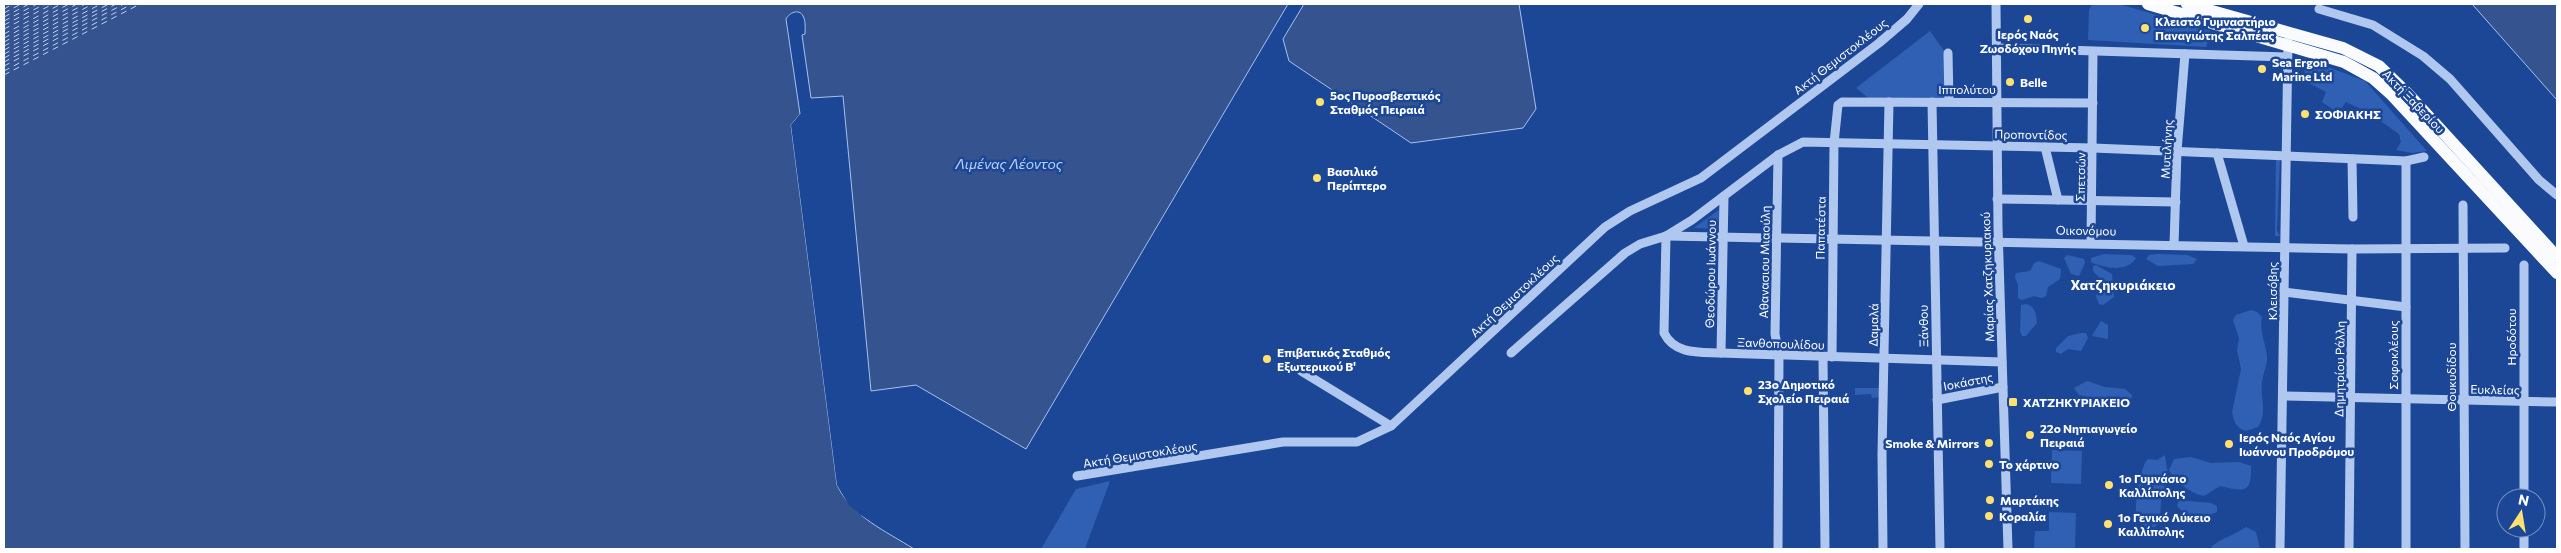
<svg xmlns="http://www.w3.org/2000/svg" width="2561" height="553" viewBox="0 0 2561 553" font-family="Commissioner,sans-serif">
<style>
.green{fill:#3060b4}
.water{fill:#35548f;stroke:#a3c1f2}
.pier{fill:#1c4797}
.lines{fill:none;stroke-linecap:round;stroke-linejoin:round}
.ferry{stroke:#bcd2f6;stroke-width:1;stroke-dasharray:6 5;stroke-linecap:butt}
.minor{stroke:#b0c7f0;stroke-width:9}
.major{stroke:#f9fbff;stroke-width:12}
.poi-dot{fill:#ffe16f;stroke:#1c4797;stroke-width:2}
.labels{text-anchor:middle;dominant-baseline:central;stroke-width:5;stroke-linejoin:round;paint-order:stroke}
.poi-label{font-size:12px;font-weight:bold;fill:#fff;stroke:#1c4797;text-anchor:start}
.street-label{font-size:12px;fill:#fff;stroke:#1c4797}
.water-label{font-size:14px;font-style:italic;fill:#bcd2f6;stroke:#1c4797}
.neighbourhood-label{font-size:14px;font-weight:bold;fill:#fff;stroke:#1c4797}
</style>
<rect width="100%" height="100%" fill="#1c4797"/>
<!-- green -->
<g class="green">
<polygon points="2092,4 2119,4 2211,31 2206,47 2088,40 2089,10"/>
<polygon points="1930,31 1945,52 1946,98 1871,100 1856,88"/>
<polygon points="2304,58 2365,81 2427,151 2412,153 2396,150 2401,142 2399,134 2369,113 2346,102 2338,113 2322,102 2326,92 2305,81"/>
<polygon points="2276,157 2280,158 2277,230 2280,236 2275,236"/>
<polygon points="1719,210 1718,229 1695,228 1695,227"/>
<path d="M2104 254 2132 255 2136 258C2127 273 2105 268 2091 262V258Z"/>
<polygon points="2157,254 2187,255 2197,259 2193,264 2158,266 2146,259 2149,255"/>
<polygon points="2067,255 2084,259 2085,263 2079,276 2071,274 2064,258"/>
<polygon points="2039,261 2061,269 2060,279 2048,287 2046,296 2042,298 2034,296 2022,300 2018,298 2018,285 2015,277 2016,273 2030,271 2034,263"/>
<polygon points="2096,265 2112,274 2114,297 2103,305 2099,304 2096,296 2102,280 2093,271 2093,266"/>
<path d="M2026 304C2036 307 2036 314 2037 323L2026 336H2022L2020 331 2021 305Z"/>
<path d="M2251 310 2257 312 2262 317C2259 329 2265 342 2267 355 2268 364 2263 373 2262 382 2260 399 2268 412 2258 427L2246 431C2236 428 2234 422 2232 412L2241 369 2237 350 2239 338 2233 320 2236 315Z"/>
<polygon points="2101,321 2108,325 2108,339 2092,336"/>
<polygon points="2081,333 2086,333 2088,338 2081,351 2068,349 2061,354 2056,352 2056,348 2068,336"/>
<polygon points="2087,381 2105,387 2125,389 2132,395 2131,399 2113,401 2079,395 2074,388"/>
<polygon points="1855,388 1879,388 1880,397 1872,398 1871,394 1855,395"/>
<polygon points="2052,450 2082,451 2081,484 2051,483"/>
<path d="M2165 455 2168 477 2161 500 2160 520 2155 527 2147 528C2142 524 2137 518 2136 512 2135 503 2141 464 2148 459L2157 460Z"/>
<path d="M2191 457 2211 463 2239 462 2251 466C2252 495 2243 491 2220 486L2204 496C2192 494 2175 482 2169 470L2174 459Z"/>
<polygon points="1110,481 1085,549 1041,549 1076,489"/>
<path d="M2179 500 2211 503 2217 506V512C2204 519 2186 517 2177 506Z"/>
<polygon points="2049,512 2076,513 2075,549 2034,549 2035,531 2049,531"/>
<path d="M2246 527 2256 532 2260 549H2213L2211 547C2221 538 2235 535 2246 527Z"/>
</g>
<!-- water -->
<g class="water">
<path d="M4 4H1288L1026 449 916 385 871 391 843 96 811 98 802 35 805 34C805 29 806 21 803 16 799 8 789 13 786 19L800 114 791 125 837 485C852 517 886 531 914 549H4Z"/>
<polygon points="1304,4 1519,4 1536,109 1523,128 1411,143 1289,61 1283,39"/>
<polygon points="2472,4 2557,4 2557,100"/>
</g>
<!-- pier -->
<polygon class="pier" points="800,114 802,115 793,126 840,484 845,495 860,512 917,549 859,514 849,505 837,485 791,125"/>
<g class="lines">
<!-- ferry -->
<g class="ferry">
<polyline points="4,5 6,4"/>
<polyline points="4,9 13,4"/>
<polyline points="4,13 21,4"/>
<polyline points="4,17 29,4"/>
<polyline points="4,21 37,4"/>
<polyline points="4,25 45,4"/>
<polyline points="4,29 53,4"/>
<polyline points="4,34 61,4"/>
<polyline points="4,38 69,4"/>
<polyline points="4,42 77,4"/>
<polyline points="4,46 85,4"/>
<polyline points="4,50 93,4"/>
<polyline points="4,54 101,4"/>
<polyline points="4,58 109,4"/>
<polyline points="4,62 116,4"/>
<polyline points="4,66 124,4"/>
<polyline points="4,71 132,4"/>
<polyline points="4,75 140,4"/>
</g>
<!-- minor -->
<g class="minor">
<polyline points="1996,4 1998,227 2008,549"/>
<polyline points="2319,9 2373,25 2423,56 2450,79 2539,180 2557,195"/>
<polyline points="1997,48 2287,57"/>
<polyline points="1948,53 1949,101"/>
<polyline points="1932,102 1940,549"/>
<polyline points="2045,147 2058,200"/>
<polyline points="2217,153 2244,246"/>
<polyline points="1778,155 1775,334 1779,355 1778,549"/>
<polyline points="2352,159 2353,217"/>
<polyline points="1997,199 2176,202"/>
<polyline points="2463,205 2465,549"/>
<path d="M1666 236 1664 333C1675 355 1700 352 1721 353L2002 362"/>
<polyline points="1667,236 2352,249 2505,248"/>
<polyline points="2091,243 2093,52"/>
<polyline points="2174,245 2177,151 2185,54"/>
<polyline points="2524,265 2524,498"/>
<polyline points="2284,292 2406,307"/>
<polyline points="1511,353 1625,253 1640,244 1666,236 1692,220 1778,155 1803,142 2093,148 2406,161 2424,157"/>
<polyline points="1721,353 1724,196"/>
<polyline points="1823,357 1825,549"/>
<polyline points="1832,357 1834,143 1838,105 1842,102 2093,103"/>
<polyline points="1301,371 1391,426"/>
<polyline points="2283,396 2557,402"/>
<polyline points="1937,400 2003,387"/>
<polyline points="1077,476 1283,442 1357,442 1391,426 1605,227 1630,211 1701,178 1879,43 1907,19 1919,4"/>
<polyline points="1883,549 1882,454 1889,102"/>
<polyline points="2280,549 2288,41"/>
<polyline points="2349,549 2352,249"/>
<polyline points="2406,549 2406,161"/>
<polyline points="2524,549 2524,528"/>
</g>
<!-- major -->
<g class="major">
<polyline points="2148,4 2344,62 2373,78 2391,94 2557,273"/>
<polyline points="2187,4 2343,48 2379,66 2408,94 2557,257"/>
</g>
</g>
<!-- markers -->
<g class="poi-dot">
<circle cx="2028" cy="19" r="5"/>
<circle cx="2145" cy="28" r="5"/>
<circle cx="2262" cy="69" r="5"/>
<circle cx="2010" cy="82" r="5"/>
<circle cx="1320" cy="102" r="5"/>
<circle cx="2305" cy="114" r="5"/>
<circle cx="1317" cy="178" r="5"/>
<circle cx="1267" cy="359" r="5"/>
<circle cx="1748" cy="391" r="5"/>
<rect x="2008" y="397" width="10" height="10" rx="2.5"/>
<circle cx="2030" cy="435" r="5"/>
<circle cx="1989" cy="443" r="5"/>
<circle cx="2229" cy="444" r="5"/>
<circle cx="1989" cy="464" r="5"/>
<circle cx="2109" cy="485" r="5"/>
<circle cx="1990" cy="500" r="5"/>
<circle cx="1989" cy="516" r="5"/>
<circle cx="2108" cy="524" r="5"/>
</g>
<g class="labels">
<!-- poi labels -->
<g class="poi-label">
<text x="2155" y="21">Κλειστό Γυμναστήριο<tspan x="2155" dy="14">Παναγιώτης Σαλπέας</tspan></text>
<text x="2028" y="34" text-anchor="middle">Ιερός Ναός<tspan x="2028" dy="14">Ζωοδόχου Πηγής</tspan></text>
<text x="2272" y="62">Sea Ergon<tspan x="2272" dy="14">Marine Ltd</tspan></text>
<text x="2020" y="82">Belle</text>
<text x="1330" y="95">5ος Πυροσβεστικός<tspan x="1330" dy="14">Σταθμός Πειραιά</tspan></text>
<text x="2315" y="114">ΣΟΦΙΑΚΗΣ</text>
<text x="1327" y="171">Βασιλικό<tspan x="1327" dy="14">Περίπτερο</tspan></text>
<text x="1277" y="352">Επιβατικός Σταθμός<tspan x="1277" dy="14">Εξωτερικού Β'</tspan></text>
<text x="1758" y="384">23ο Δημοτικό<tspan x="1758" dy="14">Σχολείο Πειραιά</tspan></text>
<text x="2023" y="402">ΧΑΤΖΗΚΥΡΙΑΚΕΙΟ</text>
<text x="2040" y="428">22ο Νηπιαγωγείο<tspan x="2040" dy="14">Πειραιά</tspan></text>
<text x="2239" y="437">Ιερός Ναός Αγίου<tspan x="2239" dy="14">Ιωάννου Προδρόμου</tspan></text>
<text x="1979" y="443" text-anchor="end">Smoke &amp; Mirrors</text>
<text x="1999" y="464">Το χάρτινο</text>
<text x="2119" y="478">1ο Γυμνάσιο<tspan x="2119" dy="14">Καλλίπολης</tspan></text>
<text x="2000" y="500">Μαρτάκης</text>
<text x="1999" y="516">Κοραλία</text>
<text x="2118" y="517">1ο Γενικό Λύκειο<tspan x="2118" dy="14">Καλλίπολης</tspan></text>
</g>
<!-- street labels -->
<g class="street-label">
<text transform="translate(1840 56) rotate(-38)">Ακτή Θεμιστοκλέους</text>
<text x="1967" y="89">Ιππολύτου</text>
<text transform="translate(2414 101) rotate(46)">Ακτή Ξαβερίου</text>
<text transform="translate(2031 134) rotate(1)">Προποντίδος</text>
<text transform="translate(2166 149) rotate(-87)">Μυτιλήνης</text>
<text transform="translate(2080 177) rotate(-89)">Σπετσών</text>
<text transform="translate(1820 228) rotate(-89)">Παπατέστα</text>
<text transform="translate(2086 230) rotate(1)">Οικονόμου</text>
<text transform="translate(1764 262) rotate(-89)">Αθανασιου Μιαούλη</text>
<text transform="translate(1710 274) rotate(-89)">Θεοδώρου Ιωάννου</text>
<text transform="translate(1987 277) rotate(-92)">Μαρίας Χατζηκυριακού</text>
<text transform="translate(2272 291) rotate(-90)">Κλεισόβης</text>
<text transform="translate(1514 295) rotate(-43)">Ακτή Θεμιστοκλέους</text>
<text transform="translate(1873 325) rotate(-89)">Δαμαλά</text>
<text transform="translate(1923 326) rotate(-91)">Ξάνθου</text>
<text transform="translate(2511 337) rotate(-90)">Ηροδότου</text>
<text transform="translate(1781 343) rotate(2)">Ξανθοπουλίδου</text>
<text transform="translate(2393 355) rotate(-90)">Σοφοκλέους</text>
<text transform="translate(2339 369) rotate(-89)">Δημητρίου Ράλλη</text>
<text transform="translate(2451 377) rotate(-90)">Θουκυδίδου</text>
<text transform="translate(1968 381) rotate(-11)">Ιοκάστης</text>
<text transform="translate(2495 389) rotate(1)">Ευκλείας</text>
<text transform="translate(1140 454) rotate(-9)">Ακτή Θεμιστοκλέους</text>
</g>
<!-- water labels -->
<g class="water-label">
<text x="1009" y="163">Λιμένας Λέοντος</text>
</g>
<!-- neighbourhood labels -->
<g class="neighbourhood-label">
<text x="2123" y="284">Χατζηκυριάκειο</text>
</g>
</g>
<!-- border -->
<rect width="2561" height="553" fill="none" stroke="#ffffff" stroke-width="10"/>
<!-- north arrow -->
<g transform="translate(2521 513) rotate(12)"><circle r="24" fill="#1c4797" stroke="#7791c1"/>
<path d="M0-4L9 19L0 12L-9 19Z" fill="#ffe16f"/>
<text y="-8" font-size="14" font-weight="bold" text-anchor="middle" fill="#ffffff">N</text>
</g>
</svg>
